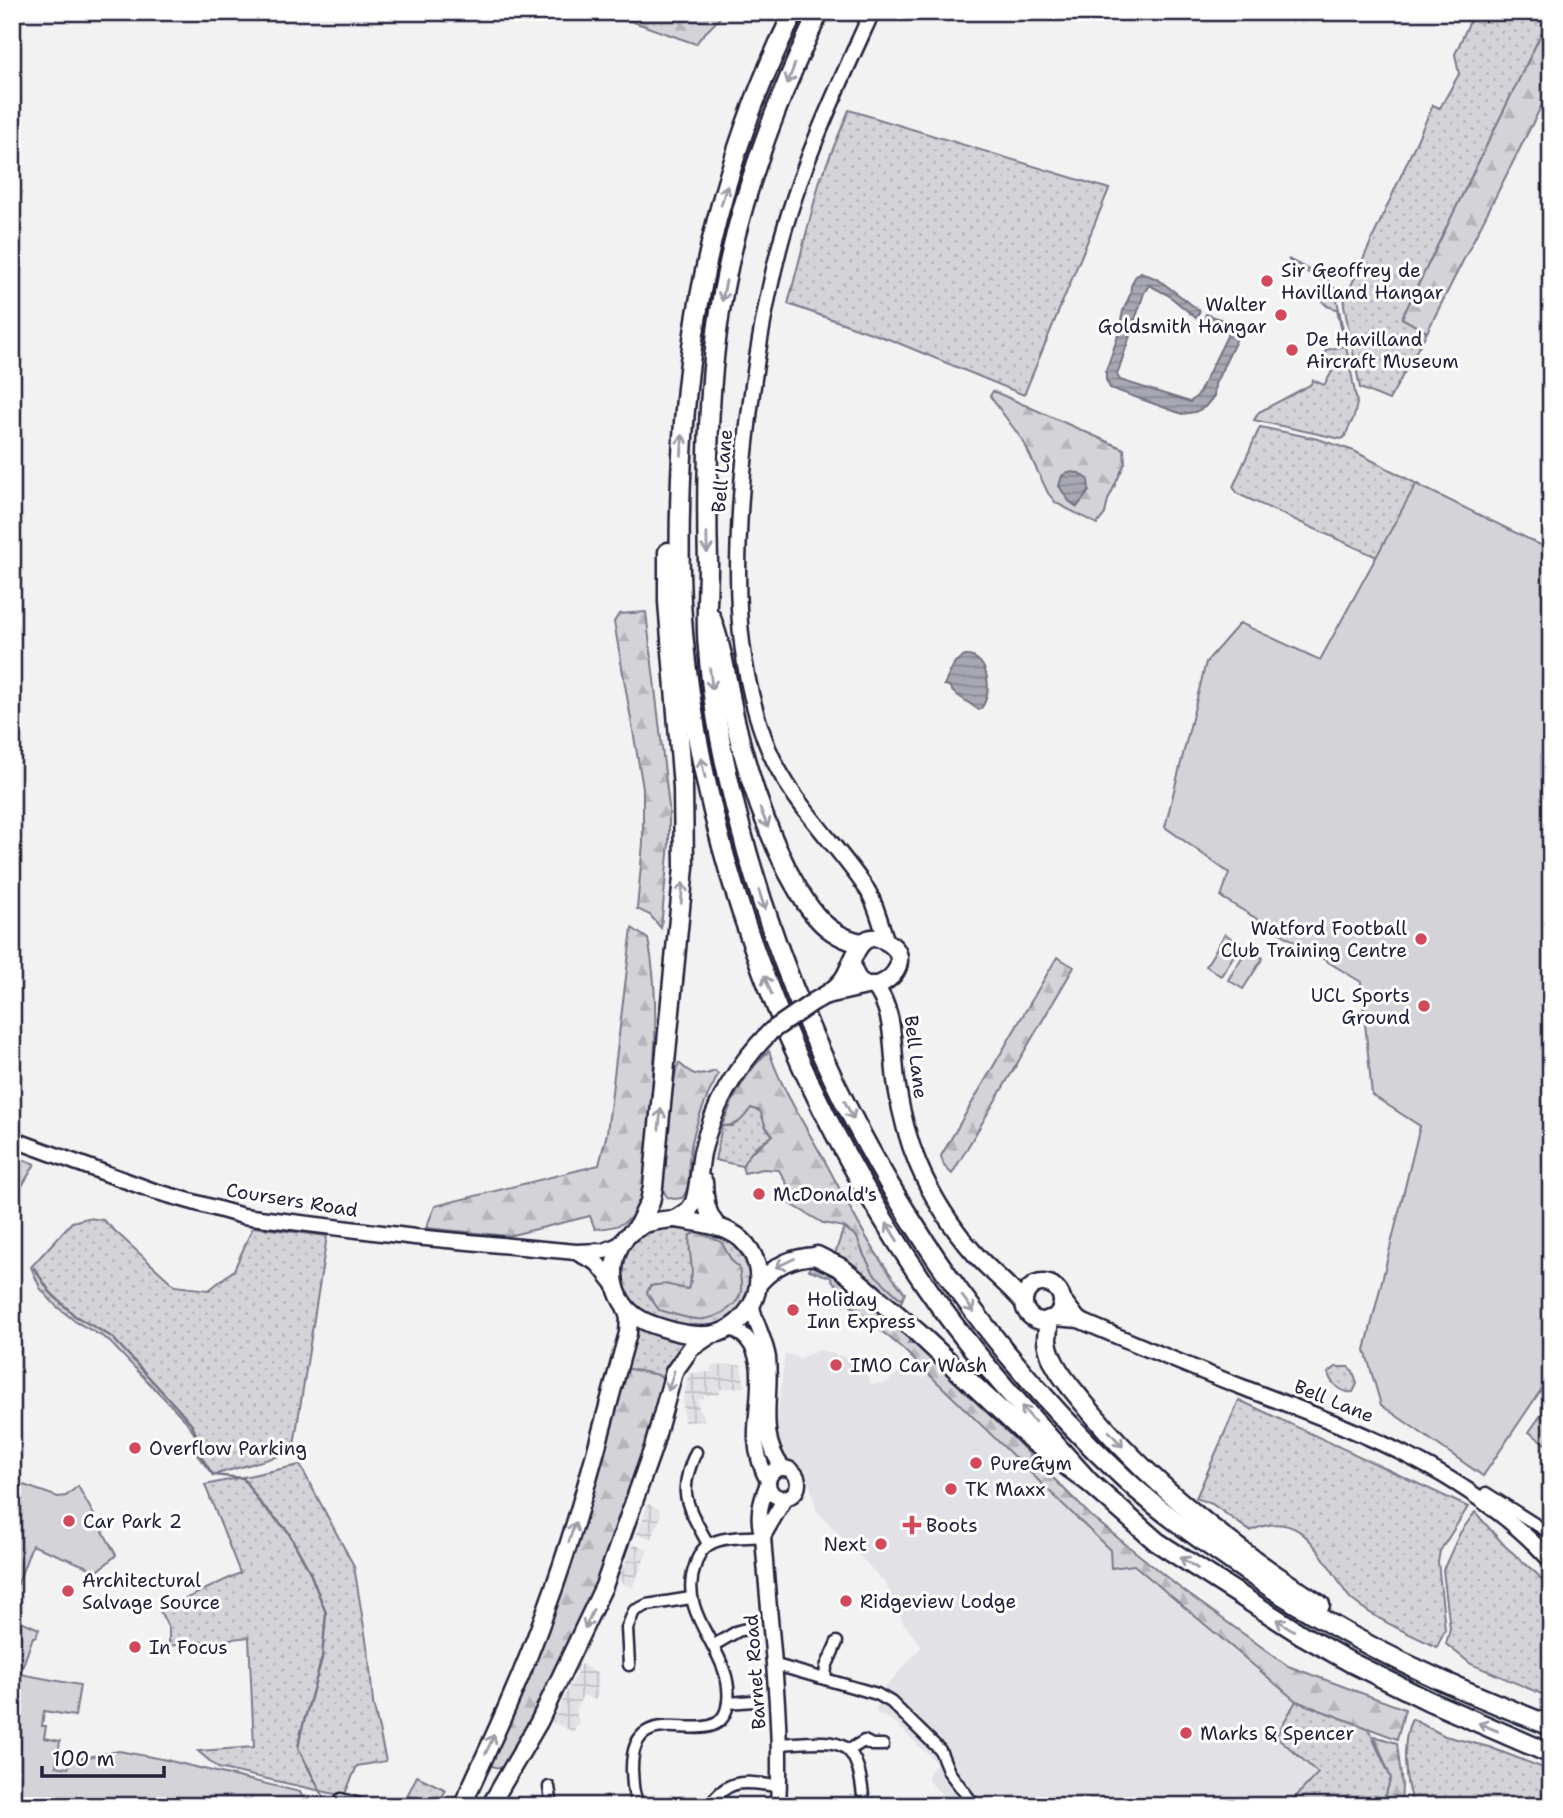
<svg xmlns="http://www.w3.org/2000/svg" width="1563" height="1818" viewBox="0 0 1563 1818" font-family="'Shantell Sans',sans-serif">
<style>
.built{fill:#e2e2e6}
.industrial{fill:url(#industrial-grid)}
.grass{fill:url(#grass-dots);stroke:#7a7a8a;stroke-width:2}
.forest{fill:url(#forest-firs);stroke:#7a7a8a;stroke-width:2}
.park{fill:#d3d3d8;stroke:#7a7a8a;stroke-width:2}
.water{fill:url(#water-rules);stroke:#727282;stroke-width:2}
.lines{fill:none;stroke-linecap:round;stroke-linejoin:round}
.stream{stroke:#727282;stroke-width:2.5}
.street-casing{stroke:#22223b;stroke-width:15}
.secondary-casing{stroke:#22223b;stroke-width:19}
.primary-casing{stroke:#22223b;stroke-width:21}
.highway-casing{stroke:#22223b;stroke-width:23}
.street{stroke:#fff;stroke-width:10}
.secondary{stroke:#fff;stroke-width:14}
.primary{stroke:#fff;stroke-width:16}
.highway{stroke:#fff;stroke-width:18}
.primary-bridge-casing{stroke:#22223b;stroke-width:21;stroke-linecap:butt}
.primary-bridge{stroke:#fff;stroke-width:16}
.oneway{stroke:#9c9ca7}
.poi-dot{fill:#d1495b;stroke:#fff;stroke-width:2.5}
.labels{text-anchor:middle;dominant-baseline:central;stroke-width:6;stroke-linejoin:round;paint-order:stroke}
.poi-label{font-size:19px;fill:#22223b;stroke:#fff;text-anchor:start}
.street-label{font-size:19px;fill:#22223b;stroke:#fff}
</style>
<defs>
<pattern id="industrial-grid" width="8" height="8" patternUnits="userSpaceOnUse" patternTransform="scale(1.75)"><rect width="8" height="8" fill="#e2e2e6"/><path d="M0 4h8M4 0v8" fill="none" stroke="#c2c2c6"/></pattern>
<pattern id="grass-dots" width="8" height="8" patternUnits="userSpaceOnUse" patternTransform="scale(1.75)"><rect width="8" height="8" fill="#d3d3d8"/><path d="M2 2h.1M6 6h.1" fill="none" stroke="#b5b5ba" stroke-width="1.8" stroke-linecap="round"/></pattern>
<pattern id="forest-firs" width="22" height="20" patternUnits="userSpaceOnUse" patternTransform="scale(1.75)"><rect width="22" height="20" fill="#d3d3d8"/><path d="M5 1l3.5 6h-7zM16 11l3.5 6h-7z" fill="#b5b5ba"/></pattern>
<pattern id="water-rules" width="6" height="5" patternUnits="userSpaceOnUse" patternTransform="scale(1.75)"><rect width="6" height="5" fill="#a8a8b2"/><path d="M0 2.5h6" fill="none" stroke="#888892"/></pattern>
</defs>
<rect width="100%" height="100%" fill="#f2f2f3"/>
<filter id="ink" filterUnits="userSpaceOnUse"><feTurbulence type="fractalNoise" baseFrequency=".0143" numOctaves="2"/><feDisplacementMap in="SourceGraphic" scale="14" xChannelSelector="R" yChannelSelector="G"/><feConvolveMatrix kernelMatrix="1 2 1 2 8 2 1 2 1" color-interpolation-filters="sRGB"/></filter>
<g filter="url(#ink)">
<!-- built -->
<polygon class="built" points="820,1350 859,1361 871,1384 886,1383 903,1369 924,1378 929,1374 1111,1550 1112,1568 1134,1565 1296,1701 1276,1736 1318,1773 1287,1806 961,1806 945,1798 928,1780 928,1775 937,1763 894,1722 875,1712 884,1689 922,1646 904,1624 885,1583 817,1511 808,1478 784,1454 775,1439 785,1353 800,1358"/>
<!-- industrial -->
<g class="industrial">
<polygon points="741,1365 745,1387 720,1389 720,1394 704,1396 704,1399 698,1399 699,1409 704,1414 704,1421 684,1422 683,1401 689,1373 711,1372 711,1366"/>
<polygon points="648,1504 659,1509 661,1516 652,1539 637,1534"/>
<polygon points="633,1544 648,1550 632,1588 618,1581"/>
<polygon points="581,1664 597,1673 598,1695 595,1700 583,1695 576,1709 579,1725 576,1726 574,1732 552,1722"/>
</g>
<!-- grass -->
<g class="grass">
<polygon points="1474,12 1551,12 1551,14 1402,318 1427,332 1389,400 1360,388 1344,305 1345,299 1433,105 1440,108 1459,74 1455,54"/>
<polygon points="849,110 1109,189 1024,395 891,340 788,304 820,180"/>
<polygon points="1288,259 1327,279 1335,289 1357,403 1354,417 1344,438 1341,439 1254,420 1259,412 1310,385 1313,380 1324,385 1332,372 1320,367 1326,350 1345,346 1337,309 1327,306 1322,301 1324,295 1333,290 1332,286 1291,263"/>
<polygon points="1260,427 1318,439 1354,451 1421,486 1381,559 1238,494 1233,487"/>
<polygon points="750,1108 760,1110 766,1127 773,1136 756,1146 742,1166 715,1160 722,1126 733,1126"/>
<polygon points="88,1218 103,1220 175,1286 209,1290 234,1270 253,1227 327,1236 293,1452 213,1475 197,1455 199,1441 186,1421 107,1339 76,1322 56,1306 40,1288 31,1267 72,1222"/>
<path d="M674 1225C695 1229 718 1231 736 1244 763 1263 752 1312 723 1324 698 1335 640 1323 625 1298 618 1286 619 1268 624 1256 628 1247 633 1237 643 1231 651 1227 665 1227 674 1225Z"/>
<polygon points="844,1227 857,1237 864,1255 874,1273 902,1300 898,1307 834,1257"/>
<polygon points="634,1325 659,1336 689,1341 666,1382 625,1368"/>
<path d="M1336 1367H1348L1353 1371 1357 1384 1353 1392C1342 1394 1331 1384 1328 1373Z"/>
<path d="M1239 1400 1468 1507 1440 1551 1438 1562 1445 1629 1437 1647C1409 1634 1377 1620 1352 1600 1346 1595 1341 1585 1337 1578 1313 1543 1296 1509 1250 1531L1212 1504 1196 1498Z"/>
<polygon points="300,1465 354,1566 369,1658 373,1703 386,1761 357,1766 344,1796 218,1768 198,1751 254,1747 249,1637 169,1646 169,1629 160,1611 240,1573 205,1485"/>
<polygon points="1475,1512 1505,1546 1537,1574 1551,1591 1551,1698 1471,1664 1446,1644 1450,1628 1443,1570 1460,1533"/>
<polygon points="1296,1701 1368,1728 1391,1778 1382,1806 1287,1806 1318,1773 1276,1736"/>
<path d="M1412 1719 1445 1736 1489 1747 1551 1771V1806H1414C1404 1784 1401 1740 1412 1719Z"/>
<polygon points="417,1776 446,1790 437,1806 402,1806"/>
</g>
<!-- forest -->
<g class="forest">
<path d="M605 12H724C716 25 704 31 696 44Z"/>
<polygon points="1551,14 1551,87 1427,332 1402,318"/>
<polygon points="993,391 1124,449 1125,463 1108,500 1105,514 1097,524 1056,503 1048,493 1023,441 990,396"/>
<polygon points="646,612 669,807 669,843 661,928 650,915 637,909 643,843 643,788 614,622 619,614"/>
<path d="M632 928 648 939C662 1006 653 1084 646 1152 644 1170 644 1193 636 1210 628 1226 611 1228 595 1229L590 1216 508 1236 426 1228 435 1206 599 1165 607 1133Z"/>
<polygon points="1057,957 1074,967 952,1174 944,1166 941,1156"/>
<path d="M769 1051C781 1088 803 1122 822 1156 848 1203 871 1253 905 1293L902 1300 874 1274 864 1255 857 1237 844 1227 823 1223 789 1203 788 1186 779 1170 763 1169 744 1173 742 1166C752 1147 760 1148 773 1135L766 1127 760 1111 751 1108C742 1120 739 1126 722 1126 732 1100 748 1069 769 1051Z"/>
<path d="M679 1063C692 1075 698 1078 715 1071L718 1074C715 1083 709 1091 706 1100 698 1118 691 1140 689 1160 688 1174 692 1186 682 1198L674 1199 667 1197 661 1186 665 1137 676 1071Z"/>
<polygon points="12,1155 35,1164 12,1203"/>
<path d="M698 1232 721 1242 732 1261 739 1267C740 1276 743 1287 740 1295 735 1308 716 1318 703 1319 690 1321 672 1313 659 1310L647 1293 650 1286 664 1284 688 1289C697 1268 687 1257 690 1235Z"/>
<polygon points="823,1265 912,1334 908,1344 918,1342 1092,1517 1180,1588 1288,1666 1405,1709 1397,1739 1296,1701 1134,1565 1111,1568 1110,1550 902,1348 849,1304 830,1277 809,1270 811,1267"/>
<polygon points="625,1368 658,1375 666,1382 619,1532 567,1653 505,1770 486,1764"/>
<polygon points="1374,1736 1397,1743 1402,1785 1401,1805 1414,1806 1382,1806 1391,1778"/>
</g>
<!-- park -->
<g class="park">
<polygon points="1416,484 1551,550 1551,1375 1483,1476 1381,1405 1365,1350 1420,1126 1372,1095 1361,982 1221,897 1229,873 1165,827 1206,662 1240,623 1320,660"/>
<polygon points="1225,934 1241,944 1221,976 1206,966"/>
<polygon points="1248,948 1263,958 1243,989 1228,980"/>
<polygon points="1551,1401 1551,1448 1529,1432"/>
<polygon points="12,1481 58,1497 66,1496 78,1486 116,1555 98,1571 32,1545 12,1600"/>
<polygon points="12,1617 39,1629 36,1637 33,1637 20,1674 80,1685 75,1716 44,1711 42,1726 46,1726 44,1738 60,1741 56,1766 68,1768 72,1760 119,1751 162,1759 300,1792 307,1806 12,1806"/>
</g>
<!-- water -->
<g class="water">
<polygon points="1141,272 1159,280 1200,311 1196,318 1168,295 1149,285 1144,293 1117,375 1120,380 1190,402 1198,395 1228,334 1227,331 1203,321 1206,314 1234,324 1240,332 1215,384 1214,396 1205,407 1195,412 1182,414 1110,388 1106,380 1106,371 1117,339 1123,311 1130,295 1131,286 1135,277"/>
<polygon points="1068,472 1079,473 1088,479 1089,491 1077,507 1069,501 1059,486 1062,476"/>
<path d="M965 656C990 654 994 698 979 710L953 692 949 686 944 685 955 662Z"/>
</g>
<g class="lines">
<!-- stream -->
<polyline class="stream" points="34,1268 50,1292 75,1316 112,1337 191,1423 199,1441 200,1455 213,1475 243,1478 260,1503 287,1530 309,1570 326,1613 322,1658 301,1732 298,1748 328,1806"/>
<defs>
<g id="street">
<path d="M696 1452C676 1495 688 1506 708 1544"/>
<polyline points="1486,1493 1551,1534"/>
<polyline points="714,1645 738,1631 750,1628"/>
<polyline points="629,1665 627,1628 634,1611 647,1605 691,1598"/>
<polyline points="776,1665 877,1694 891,1702 940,1750 949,1772 975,1806"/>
<polyline points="825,1679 826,1667 837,1642"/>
<polyline points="728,1703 754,1701"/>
<path d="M779 1744C842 1740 858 1734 864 1806"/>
<polyline points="849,1750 864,1741 872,1745 883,1745"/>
<polyline points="549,1787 552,1806"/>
<polyline points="341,1799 367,1806"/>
<path d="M640 1806C632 1795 633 1783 632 1770 631 1686 721 1762 728 1702 734 1651 676 1618 695 1566 697 1558 702 1548 710 1544 723 1536 747 1538 763 1536"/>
<path d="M709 1806C730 1775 746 1783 779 1786"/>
</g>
<g id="secondary">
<path d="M872 12C837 89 800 167 779 249 759 326 749 405 742 484 735 571 734 657 765 740 786 798 832 838 866 888 876 902 881 926 887 942"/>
<polyline points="12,1139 154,1191 243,1216 415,1237 576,1252 604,1251 621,1244"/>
<polyline points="579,1254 597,1263 614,1284"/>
<polyline points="1062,1298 1079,1320"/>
<path d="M752 1307C756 1325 765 1340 768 1358 772 1396 757 1436 783 1468"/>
<path d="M1054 1318 1079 1320C1133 1343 1187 1366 1242 1387 1355 1430 1467 1469 1551 1561"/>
<path d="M731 1328C775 1346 754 1402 756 1440 757 1455 761 1468 768 1481"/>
<circle cx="783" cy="1483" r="15"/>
<path d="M768 1483C761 1501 756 1518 763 1536 769 1626 783 1715 778 1806"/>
<polyline points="763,1536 785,1498"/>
</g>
<g id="primary">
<path d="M874 985C897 1013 891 1053 897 1087 901 1113 908 1140 918 1164 932 1197 952 1228 975 1254 991 1272 1009 1285 1024 1303"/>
<polyline points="827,995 871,985"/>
<path d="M813 1002C824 996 835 990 843 979 854 964 857 927 885 941 928 963 859 1016 852 962"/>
<path d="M704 1182C705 1201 706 1214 719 1228"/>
<path d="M675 1219C696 1223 724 1224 741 1239 773 1269 758 1319 719 1333 706 1337 690 1335 677 1332 659 1327 637 1322 625 1306 607 1282 611 1242 639 1227 649 1221 663 1220 675 1219Z"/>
<path d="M675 1219 689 1210 694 1202C699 1186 699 1169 702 1153 713 1105 736 1066 771 1031"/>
<circle cx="1043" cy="1302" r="19"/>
<path d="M759 1283C776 1265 791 1257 817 1256"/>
<path d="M462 1806C492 1741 522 1677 546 1610 580 1519 602 1425 628 1333L629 1318 625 1306"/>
<polyline points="490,1806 539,1722 604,1586 653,1448 674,1372 691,1348 709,1336"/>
</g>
<g id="highway">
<path d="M794 12C728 143 692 291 683 437 678 523 677 608 690 693 721 905 806 1109 926 1286 974 1357 1033 1419 1090 1483"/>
<path d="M819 12C771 112 731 221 717 332 707 409 706 487 708 564 708 592 705 621 708 648 713 718 729 788 748 855 817 1092 943 1310 1125 1479 1153 1505 1184 1528 1216 1550 1250 1574 1285 1598 1322 1619 1394 1662 1473 1695 1551 1726"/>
<path d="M711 618C723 650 727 683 734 716 746 770 763 822 788 872 806 905 822 935 861 943"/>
<polyline points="638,1227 650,1202 653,1187 684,867 683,787 668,602 668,552"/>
<polyline points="817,1256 841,1268 863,1286 917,1332 1034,1442 1090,1483 1157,1542 1302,1635 1350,1662 1429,1701 1551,1754"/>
<path d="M1049 1320C1048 1327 1047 1334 1047 1341 1050 1364 1068 1384 1082 1401 1148 1483 1232 1548 1320 1605"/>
</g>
</defs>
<!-- street casing -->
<use href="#street" class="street-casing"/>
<!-- secondary casing -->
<use href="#secondary" class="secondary-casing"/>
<!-- primary casing -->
<use href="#primary" class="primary-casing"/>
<!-- highway casing -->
<use href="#highway" class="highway-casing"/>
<!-- street -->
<use href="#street" class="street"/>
<!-- secondary -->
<use href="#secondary" class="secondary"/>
<!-- primary -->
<use href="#primary" class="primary"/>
<!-- highway -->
<use href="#highway" class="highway"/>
<defs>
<polyline id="primary-bridge" points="771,1031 813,1002"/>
</defs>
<!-- primary-bridge casing -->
<use href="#primary-bridge" class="primary-bridge-casing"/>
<!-- primary-bridge -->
<use href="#primary-bridge" class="primary-bridge"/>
</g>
<!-- one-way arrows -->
<defs><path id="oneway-shaft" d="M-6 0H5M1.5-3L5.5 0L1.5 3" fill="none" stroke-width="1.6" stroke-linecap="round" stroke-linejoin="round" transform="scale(1.75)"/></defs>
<g class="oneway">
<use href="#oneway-shaft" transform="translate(791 74) rotate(111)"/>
<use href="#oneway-shaft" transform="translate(724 195) rotate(-74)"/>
<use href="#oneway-shaft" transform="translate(724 291) rotate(101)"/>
<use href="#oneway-shaft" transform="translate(682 445) rotate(-87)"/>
<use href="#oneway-shaft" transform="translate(707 543) rotate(89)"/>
<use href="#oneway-shaft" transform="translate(711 679) rotate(83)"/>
<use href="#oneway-shaft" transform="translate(703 768) rotate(-102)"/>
<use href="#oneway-shaft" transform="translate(764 818) rotate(68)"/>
<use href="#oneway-shaft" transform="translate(682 893) rotate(-85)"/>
<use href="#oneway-shaft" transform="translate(762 900) rotate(72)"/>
<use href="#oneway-shaft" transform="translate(768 985) rotate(-111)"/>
<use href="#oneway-shaft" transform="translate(849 1110) rotate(63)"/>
<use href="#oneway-shaft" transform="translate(660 1119) rotate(-84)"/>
<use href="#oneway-shaft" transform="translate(892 1232) rotate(-122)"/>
<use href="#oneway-shaft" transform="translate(785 1263) rotate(155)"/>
<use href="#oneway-shaft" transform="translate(968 1304) rotate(54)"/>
<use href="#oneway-shaft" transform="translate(671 1381) rotate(107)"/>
<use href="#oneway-shaft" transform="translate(1028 1414) rotate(-131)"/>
<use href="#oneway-shaft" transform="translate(1116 1439) rotate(48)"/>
<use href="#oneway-shaft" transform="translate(572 1532) rotate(-72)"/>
<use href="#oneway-shaft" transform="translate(1189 1563) rotate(-147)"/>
<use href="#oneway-shaft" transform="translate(589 1619) rotate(114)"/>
<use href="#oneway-shaft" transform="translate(1285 1625) rotate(-148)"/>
<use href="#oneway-shaft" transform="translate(1488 1727) rotate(-157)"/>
<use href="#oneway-shaft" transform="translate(490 1744) rotate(-65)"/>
</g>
</g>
<!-- markers -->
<g class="poi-dot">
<circle cx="1267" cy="281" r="7"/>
<circle cx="1281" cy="315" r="7"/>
<circle cx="1292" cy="350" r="7"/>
<circle cx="1421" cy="939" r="7"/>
<circle cx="1424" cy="1006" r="7"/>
<circle cx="759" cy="1194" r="7"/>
<circle cx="793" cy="1310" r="7"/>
<circle cx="836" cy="1365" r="7"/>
<circle cx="135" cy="1448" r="7"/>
<circle cx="976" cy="1463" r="7"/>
<circle cx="951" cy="1489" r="7"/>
<circle cx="69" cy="1521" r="7"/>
<path d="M908.5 1514.5h7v7h7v7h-7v7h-7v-7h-7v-7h7z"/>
<circle cx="881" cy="1544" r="7"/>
<circle cx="68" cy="1591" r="7"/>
<circle cx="846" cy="1601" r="7"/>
<circle cx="135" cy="1647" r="7"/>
<circle cx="1186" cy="1733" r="7"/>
</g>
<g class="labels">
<!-- poi labels -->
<g class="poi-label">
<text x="1281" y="270">Sir Geoffrey de<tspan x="1281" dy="22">Havilland Hangar</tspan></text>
<text x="1267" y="304" text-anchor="end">Walter<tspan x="1267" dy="22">Goldsmith Hangar</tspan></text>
<text x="1306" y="339">De Havilland<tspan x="1306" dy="22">Aircraft Museum</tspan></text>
<text x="1407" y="928" text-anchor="end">Watford Football<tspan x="1407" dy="22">Club Training Centre</tspan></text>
<text x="1410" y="995" text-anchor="end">UCL Sports<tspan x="1410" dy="22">Ground</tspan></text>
<text x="773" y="1194">McDonald's</text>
<text x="807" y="1299">Holiday<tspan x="807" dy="22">Inn Express</tspan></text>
<text x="850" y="1365">IMO Car Wash</text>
<text x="149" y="1448">Overflow Parking</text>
<text x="990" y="1463">PureGym</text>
<text x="965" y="1489">TK Maxx</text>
<text x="83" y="1521">Car Park 2</text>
<text x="926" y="1525">Boots</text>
<text x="867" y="1544" text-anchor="end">Next</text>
<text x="82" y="1580">Architectural<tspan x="82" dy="22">Salvage Source</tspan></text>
<text x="860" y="1601">Ridgeview Lodge</text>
<text x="149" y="1647">In Focus</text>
<text x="1200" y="1733">Marks &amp; Spencer</text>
</g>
<!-- street labels -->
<g class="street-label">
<text transform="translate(722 471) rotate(-85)">Bell Lane</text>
<text transform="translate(916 1057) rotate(83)">Bell Lane</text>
<text transform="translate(292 1200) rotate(9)">Coursers Road</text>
<text transform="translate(1334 1401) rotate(22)">Bell Lane</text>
<text transform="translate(755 1672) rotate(-94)">Barnet Road</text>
</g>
</g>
<!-- margin -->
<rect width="1563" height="1818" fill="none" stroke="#fff" stroke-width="42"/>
<rect x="21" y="21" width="1521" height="1776" fill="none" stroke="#22223b" stroke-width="2.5" filter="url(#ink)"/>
<!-- scale -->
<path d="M42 1766v10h122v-10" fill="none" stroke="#22223b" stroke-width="3.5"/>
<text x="52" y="1766" font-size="21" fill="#22223b" stroke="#ffffff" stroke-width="5" paint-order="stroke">100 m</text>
</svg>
